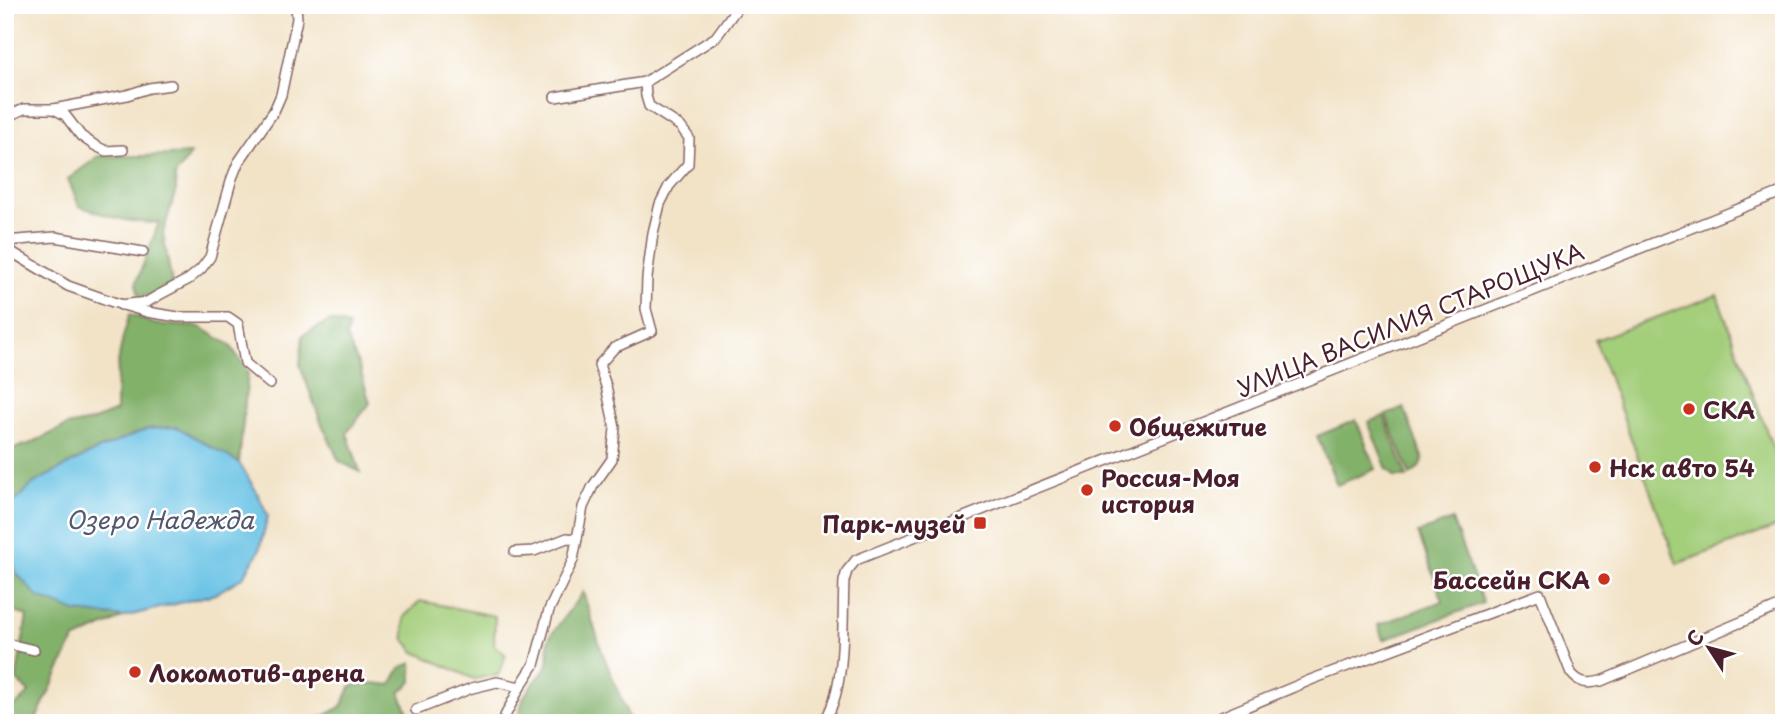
<svg xmlns="http://www.w3.org/2000/svg" width="1789" height="728" viewBox="0 0 1789 728" font-family="'Playpen Sans',sans-serif">
<style>
.green{fill:#a3ce7a;stroke:#767652;stroke-width:2}
.forest{fill:#82b16a;stroke:#66684a;stroke-width:2}
.water{fill:#68c2e5;stroke:#597088;stroke-width:2}
.lines{fill:none;stroke-linecap:round;stroke-linejoin:round}
.minor-casing{stroke:#856462;stroke-width:12}
.minor{stroke:#fff;stroke-width:9}
.poi-dot{fill:#c8321e;stroke:#fff;stroke-width:2.5}
.labels{text-anchor:middle;dominant-baseline:central;stroke-width:5;stroke-linejoin:round;paint-order:stroke}
.street-label{font-size:23px;fill:#4a1f2b;stroke:#fff}
.poi-label{font-size:23px;font-weight:bold;fill:#4a1f2b;stroke:#fff;text-anchor:start}
.water-label{font-size:24px;font-style:italic;fill:#54586c;stroke:#fff}
</style>
<rect width="100%" height="100%" fill="#fff"/>
<filter id="ink" filterUnits="userSpaceOnUse"><feTurbulence type="fractalNoise" baseFrequency=".0143" numOctaves="2"/><feDisplacementMap in="SourceGraphic" scale="14" xChannelSelector="R" yChannelSelector="G"/><feConvolveMatrix kernelMatrix="1 2 1 2 8 2 1 2 1" color-interpolation-filters="sRGB"/></filter>
<filter id="wash" filterUnits="userSpaceOnUse"><feTurbulence type="fractalNoise" baseFrequency=".00686" numOctaves="4" result="noise"/><feDisplacementMap in="SourceGraphic" scale="28" xChannelSelector="R" yChannelSelector="G"/><feGaussianBlur stdDeviation="1.57" result="paint"/><feColorMatrix in="noise" values="0 0 0 0 0 0 0 0 0 0 0 0 0 0 0 0 0 1.4 0 .05"/><feComposite in="paint" operator="in"/></filter>
<g filter="url(#wash)">
<rect width="100%" height="100%" fill="#f2e3c7"/>
<!-- green -->
<g class="green">
<polygon points="1717,295 1784,479 1784,524 1677,564 1595,340"/>
<polygon points="420,601 495,616 494,645 506,655 498,675 474,679 415,652 404,639 404,617"/>
</g>
<!-- forest -->
<g class="forest">
<path d="M191 154 175 176 176 190 163 233 172 284 149 296 139 295 136 284 159 222C131 225 105 215 79 206L68 179 99 156H146Z"/>
<path d="M130 314 154 324 200 327 230 345 248 372 239 463 177 427 147 429 93 452 34 483 5 512V451L29 444 67 426 92 421 116 411C116 375 118 348 130 314Z"/>
<polygon points="330,321 349,326 346,337 359,366 370,403 347,433 360,472 339,461 321,422 300,365 303,335"/>
<path d="M1404 408 1423 459C1422 466 1416 471 1410 475L1386 415Z"/>
<polygon points="1384,416 1407,477 1395,477 1387,469 1368,422"/>
<polygon points="1356,420 1376,469 1337,485 1317,436"/>
<polygon points="1452,520 1483,603 1383,640 1378,625 1443,601 1418,533"/>
<path d="M5 545 17 574 76 612 124 617 74 640 34 723H5C5 707 22 704 29 692L16 680 27 616 5 609Z"/>
<path d="M583 592 602 652 631 723H515C521 715 520 706 524 697 530 686 541 677 547 666 551 658 547 647 549 638Z"/>
<polygon points="412,663 412,682 400,692 412,723 318,723 318,719 341,707 351,686 374,683 391,685 400,668"/>
</g>
<!-- water -->
<polygon class="water" points="177,427 239,463 257,492 268,516 259,551 243,577 215,594 124,617 76,612 38,597 17,574 5,545 5,511 34,483 93,452 147,429"/>
</g>
<g filter="url(#ink)">
<g class="lines">
<defs>
<g id="minor">
<polyline points="555,97 645,82 716,37 739,5"/>
<polyline points="5,115 13,114 24,109 54,109"/>
<polyline points="123,150 106,151 94,145 81,136 65,115 54,109 127,95 149,88 171,85"/>
<polyline points="5,241 55,237 143,252"/>
<polyline points="5,248 68,286 113,302 147,312 178,317 228,317 238,324 245,363 270,384"/>
<polyline points="121,305 147,302 159,295 189,279 201,269 210,257 232,178 238,163 274,111 281,95 297,19 296,5"/>
<polyline points="515,552 534,551 567,538 577,539"/>
<polyline points="5,643 34,650"/>
<polyline points="416,710 472,688 497,682 520,687"/>
<polyline points="504,723 505,716 520,687 534,665 549,610 573,560 583,507 593,486 612,459 615,428 606,386 599,365 614,348 652,331 646,309 647,278 653,233 660,204 669,186 688,164 689,138 680,126 649,106 646,96 645,82"/>
<path d="M823 723C847 690 842 621 844 581L847 571 856 560 1784 191"/>
<path d="M1207 723 1313 679 1540 594 1571 673C1580 684 1588 684 1601 681L1784 604"/>
</g>
</defs>
<!-- minor casing -->
<use href="#minor" class="minor-casing"/>
<!-- minor -->
<use href="#minor" class="minor"/>
</g>
</g>
<!-- markers -->
<g class="poi-dot">
<circle cx="1689" cy="409" r="7"/>
<circle cx="1115" cy="426" r="7"/>
<circle cx="1595" cy="467" r="7"/>
<circle cx="1087" cy="490" r="7"/>
<rect x="973" y="516" width="14" height="14" rx="3.5"/>
<circle cx="1604" cy="579" r="7"/>
<circle cx="135" cy="672" r="7"/>
</g>
<g class="labels">
<!-- street labels -->
<g class="street-label">
<text transform="translate(1410 319) rotate(-22)">УЛИЦА ВАСИЛИЯ СТАРОЩУКА</text>
</g>
<!-- poi labels -->
<g class="poi-label">
<text x="1703" y="409">СКА</text>
<text x="1129" y="426">Общежитие</text>
<text x="1609" y="467">Нск авто 54</text>
<text x="1101" y="477">Россия-Моя<tspan x="1101" dy="26">история</tspan></text>
<text x="966" y="523" text-anchor="end">Парк-музей</text>
<text x="1590" y="579" text-anchor="end">Бассейн СКА</text>
<text x="149" y="672">Локомотив-арена</text>
</g>
<!-- water labels -->
<g class="water-label">
<text x="160" y="519">Озеро Надежда</text>
</g>
</g>
<!-- margin -->
<rect width="1789" height="728" fill="none" stroke="#fff" stroke-width="28"/>
<!-- north arrow -->
<g transform="translate(1709 648) rotate(306)" stroke="#ffffff" stroke-width="5" paint-order="stroke">
<path d="M0-5L12 26L0 18L-12 26Z" fill="#4a1f2b"/>
<text y="-10" font-size="19" font-weight="bold" text-anchor="middle" fill="#4a1f2b">С</text>
</g>
</svg>
